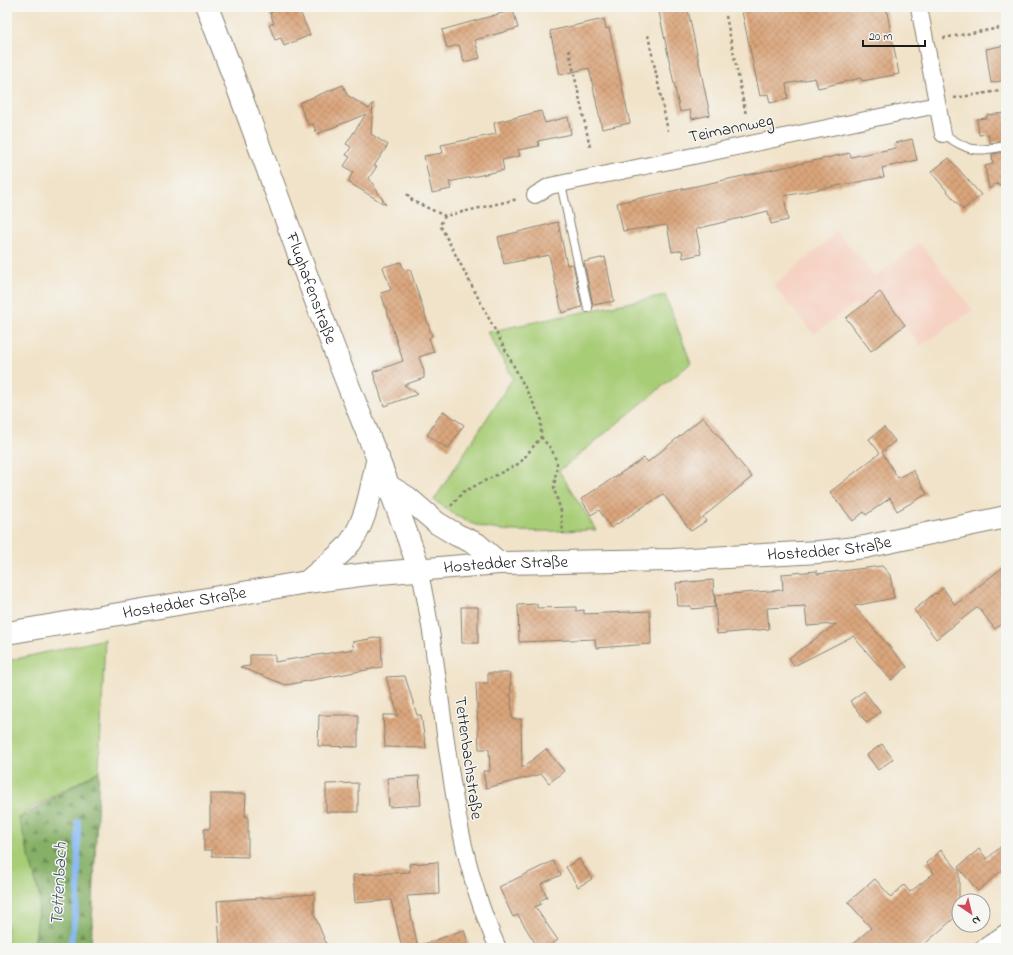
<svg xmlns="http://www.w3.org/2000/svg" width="1013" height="955" viewBox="0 0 1013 955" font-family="'Indie Flower',sans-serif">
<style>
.built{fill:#f6d2c3}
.green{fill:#a8cd77;stroke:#62744a}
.forest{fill:url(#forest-firs);stroke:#516642}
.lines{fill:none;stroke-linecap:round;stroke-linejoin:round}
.stream{stroke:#88b9f4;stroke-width:6}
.building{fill:url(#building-cross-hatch)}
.lane-casing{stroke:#868072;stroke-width:10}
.street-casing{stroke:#868072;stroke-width:18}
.secondary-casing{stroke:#868072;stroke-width:24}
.path{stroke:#868072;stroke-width:2.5;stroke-dasharray:3 3;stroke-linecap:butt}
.lane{stroke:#fff;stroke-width:8}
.street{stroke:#fff;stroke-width:16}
.secondary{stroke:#fff;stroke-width:22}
.labels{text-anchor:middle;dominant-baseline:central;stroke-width:3;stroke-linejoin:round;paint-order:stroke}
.street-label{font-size:17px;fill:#1c1c1c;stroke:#f6f6f2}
.water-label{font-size:18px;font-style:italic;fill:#425368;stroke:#f6f6f2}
</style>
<defs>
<pattern id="forest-firs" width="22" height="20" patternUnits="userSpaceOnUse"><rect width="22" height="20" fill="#86b068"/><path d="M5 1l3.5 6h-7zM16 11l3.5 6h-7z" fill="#6d8e55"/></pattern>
<pattern id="building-cross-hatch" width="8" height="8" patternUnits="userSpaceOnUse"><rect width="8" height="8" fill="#daa57c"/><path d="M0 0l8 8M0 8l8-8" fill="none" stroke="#ba8d6b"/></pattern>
</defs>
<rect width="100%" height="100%" fill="#f6f6f2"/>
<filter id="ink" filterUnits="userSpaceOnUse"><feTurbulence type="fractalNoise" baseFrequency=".025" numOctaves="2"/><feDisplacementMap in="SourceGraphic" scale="8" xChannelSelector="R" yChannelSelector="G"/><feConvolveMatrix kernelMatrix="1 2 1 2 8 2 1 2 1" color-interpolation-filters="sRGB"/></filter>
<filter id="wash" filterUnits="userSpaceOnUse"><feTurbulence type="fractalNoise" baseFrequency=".012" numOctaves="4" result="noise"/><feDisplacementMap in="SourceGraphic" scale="16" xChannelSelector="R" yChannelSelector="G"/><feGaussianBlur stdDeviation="0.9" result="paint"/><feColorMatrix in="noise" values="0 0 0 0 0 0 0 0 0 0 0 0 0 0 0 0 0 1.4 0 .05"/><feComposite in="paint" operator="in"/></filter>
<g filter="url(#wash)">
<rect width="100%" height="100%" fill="#f1e3c9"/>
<!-- built -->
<polygon class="built" points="837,232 876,277 919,243 973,310 920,346 905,325 871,351 846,318 859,308 855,303 814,334 774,286"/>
<!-- green -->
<g class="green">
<path d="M665 295 691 363 559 471 596 530C562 530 510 535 479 526 462 521 448 510 434 500L513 378 487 332Z"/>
<polygon points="105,639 99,771 24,812 40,898 34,948 7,948 7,661"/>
</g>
<!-- forest -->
<polygon class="forest" points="99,771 91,948 34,948 40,898 19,818"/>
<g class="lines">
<!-- stream -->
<polyline class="stream" points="70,948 78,895 78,821"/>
</g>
<g id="blocks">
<!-- building -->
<g class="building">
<polygon points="272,7 298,7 310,35 284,46 281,38 275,40 269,25 274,23 270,13 274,11"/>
<polygon points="658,7 683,7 684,11 688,10 710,115 692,119 690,110 680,112"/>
<polygon points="741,7 886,7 899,74 862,81 861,78 818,88 815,78 786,84 788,99 770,103 768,94 760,96"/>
<polygon points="513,10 518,28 475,40 480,58 464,62 459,45 447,48 442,30"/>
<polygon points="604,19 606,29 609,28 630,123 602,129 589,68 560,75 550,31"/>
<polygon points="1006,45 1006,80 991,83 986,49"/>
<polygon points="343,85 347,95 369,109 373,103 371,134 388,145 374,166 377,166 369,178 386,205 348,182 353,172 344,166 350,157 346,155 351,147 346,144 366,114 317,134 313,124 308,125 299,103"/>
<polygon points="541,111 545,123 568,117 571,134 538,141 539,146 518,150 520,156 502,160 504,170 449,182 451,189 432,193 424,156 443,153 441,145 496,134 494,123"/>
<polygon points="1006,113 1006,141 990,143 988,134 979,135 977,119 987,118 987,115"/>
<polygon points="912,139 917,160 882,168 884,177 784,196 788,220 771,224 768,211 696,229 701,254 683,258 682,250 672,252 667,225 623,231 617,203 850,153 851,157 896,148 895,143"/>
<polygon points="1006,152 1006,184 997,185 997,183 989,189 985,166 993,164 992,154"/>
<polygon points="949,158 981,195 963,210 931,172"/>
<polygon points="558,222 567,265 573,264 582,307 562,313 549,255 504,264 498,237"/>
<polygon points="605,257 614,301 593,305 584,262"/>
<polygon points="401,262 404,271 410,269 432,336 429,338 434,352 419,357 424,371 424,378 404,385 418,394 384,406 373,372 403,361 381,293 391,290 383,267"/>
<polygon points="880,292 905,325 871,351 846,318"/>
<polygon points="443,411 464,425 448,449 427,435"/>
<polygon points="703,417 752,477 703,517 706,521 691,531 663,494 611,528 599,510 591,515 581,499 644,458 648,462"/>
<polygon points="884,427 895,441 882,452 898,478 913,470 927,494 897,511 890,498 866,515 864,512 853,521 830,492 880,453 869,439"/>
<polygon points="1006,565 1006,620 995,629 978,607 936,639 914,610 935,593 936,594 943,588 955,605"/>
<polygon points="882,566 890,575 894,598 854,606 907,667 891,680 853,636 794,666 789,658 836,624 807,626 805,606 767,608 769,629 717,634 715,595 783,590 782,574 817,571 817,574"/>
<polygon points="713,580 715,607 691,609 691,606 678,606 676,583"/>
<polygon points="537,604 537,608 576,607 576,611 584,610 584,614 650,611 651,644 596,648 595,639 519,642 518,605"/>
<polygon points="461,607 478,607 478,643 462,643"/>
<polygon points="381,637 382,667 286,685 240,667 250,666 250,655 275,655 275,662 354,649 352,642"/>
<polygon points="488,673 510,673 512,719 521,719 522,768 546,749 564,771 549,783 542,774 486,788 483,771 490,771 489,749 479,749 476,683 488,683"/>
<polygon points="405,676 417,715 421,715 426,748 385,747 383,715 398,715 386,677"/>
<polygon points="864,691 880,712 867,723 850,701"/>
<polygon points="319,715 358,715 358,747 318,746"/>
<polygon points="882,744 893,759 878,770 867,755"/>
<polygon points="419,776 421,805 389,807 387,778"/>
<polygon points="358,783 358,812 326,812 326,784"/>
<polygon points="210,794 246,794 245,816 248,816 248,857 212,856 212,850 204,850 204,829 210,829"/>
<polygon points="1006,842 1006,867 978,891 958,867 979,849 987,859"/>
<polygon points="941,850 959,871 959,914 920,948 848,948 871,928 848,902 875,879 891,897 904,885 910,892 934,873 926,863"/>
<polygon points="579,859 592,879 578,887 566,867"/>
<polygon points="553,861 561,875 541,884 547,897 539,901 541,904 535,907 558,940 546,948 538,948 518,915 513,917 499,887"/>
<polygon points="438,862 439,894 407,896 418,948 402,948 391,900 355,903 353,875 410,872 409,864"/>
<polygon points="314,894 314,914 328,948 220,948 217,901"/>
<polygon points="464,930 470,948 419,948 419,946"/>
</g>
</g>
</g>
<g filter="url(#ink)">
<use href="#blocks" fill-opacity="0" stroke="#868072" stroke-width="1"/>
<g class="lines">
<defs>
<g id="lane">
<path d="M943 134C972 152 972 152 1006 146"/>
<polyline points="561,184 588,308"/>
</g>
<g id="street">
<polyline points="919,7 943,134"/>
<polyline points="535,195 550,186 937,105"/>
<path d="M419 569C448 695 443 829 498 948"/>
<polyline points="983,948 1006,932"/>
</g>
<g id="secondary">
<path id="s1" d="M207 7C251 119 290 234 333 346 361 421 394 493 419 569"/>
<polyline points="390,487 408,498 437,523 457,535 477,544 499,563"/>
<path d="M307 582C319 571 333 561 345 549 367 526 371 487 378 457"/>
<path id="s2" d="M7 633 307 582 368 574 499 563 672 560 819 552 865 547 1006 517"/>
</g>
</defs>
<!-- lane casing -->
<use href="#lane" class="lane-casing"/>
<!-- street casing -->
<use href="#street" class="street-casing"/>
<!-- secondary casing -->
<use href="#secondary" class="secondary-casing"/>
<!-- path -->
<g class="path">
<polyline points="726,16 746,115"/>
<polyline points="648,35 668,131"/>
<polyline points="943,38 1006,27"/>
<polyline points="569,50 590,147"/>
<polyline points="954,98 1006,90"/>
<polyline points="407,194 413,201 445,216 518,199"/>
<polyline points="445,216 440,225 541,418 541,437 520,463 463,492 451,506"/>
<polyline points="541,437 552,450 557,463 554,489 561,511 563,534"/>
</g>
<!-- lane -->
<use href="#lane" class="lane"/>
<!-- street -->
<use href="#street" class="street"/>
<!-- secondary -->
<use href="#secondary" class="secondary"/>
</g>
</g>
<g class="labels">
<!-- street labels -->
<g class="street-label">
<text transform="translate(731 129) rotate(-12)">Teimannweg</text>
<text stroke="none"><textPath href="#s1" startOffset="300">Flughafenstraße</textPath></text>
<text stroke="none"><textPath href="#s2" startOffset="828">Hostedder Straße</textPath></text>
<text stroke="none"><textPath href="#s2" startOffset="504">Hostedder Straße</textPath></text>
<text stroke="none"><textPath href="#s2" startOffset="180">Hostedder Straße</textPath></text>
<text transform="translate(468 758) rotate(82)">Tettenbachstraße</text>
</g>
<!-- water labels -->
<g class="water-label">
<text transform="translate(60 884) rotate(-87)">Tettenbach</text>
</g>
</g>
<!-- margin -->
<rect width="1013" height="955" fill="none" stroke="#f6f6f2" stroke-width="24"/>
<!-- north arrow -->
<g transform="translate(971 913) rotate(145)"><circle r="19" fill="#f6f6f2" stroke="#9f9f9c"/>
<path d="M0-3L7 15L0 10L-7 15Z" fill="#d1495b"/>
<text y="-6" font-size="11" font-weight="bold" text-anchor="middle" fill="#1c1c1c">N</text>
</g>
<!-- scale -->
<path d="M863 40v6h62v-6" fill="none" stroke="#1c1c1c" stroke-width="2"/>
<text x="869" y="40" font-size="12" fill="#1c1c1c" stroke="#f6f6f2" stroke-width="3" paint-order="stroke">20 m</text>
</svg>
